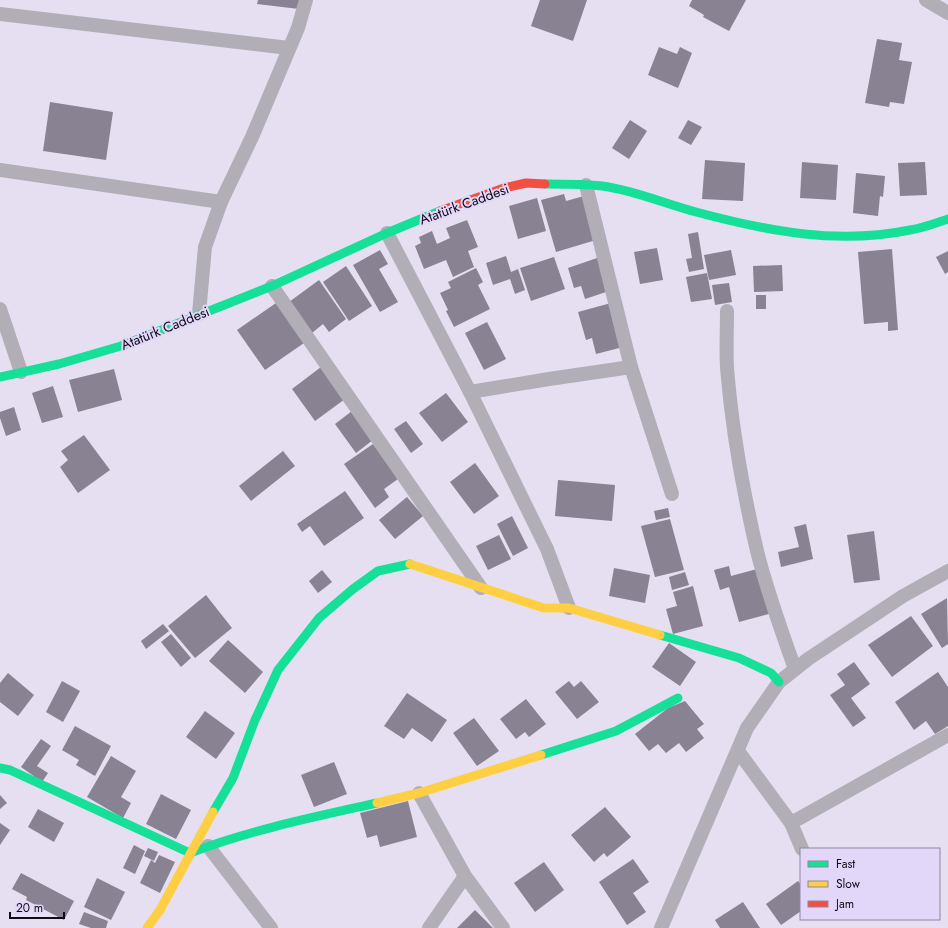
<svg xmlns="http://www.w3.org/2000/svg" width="948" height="928" viewBox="0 0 948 928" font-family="Jost,sans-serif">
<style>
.building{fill:#888292}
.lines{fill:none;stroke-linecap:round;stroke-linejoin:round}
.street{stroke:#b1aeb7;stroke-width:14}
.fast{stroke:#16e098;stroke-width:9}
.slow{stroke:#ffcf43;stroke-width:9}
.jam{stroke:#f24e42;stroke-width:9}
.labels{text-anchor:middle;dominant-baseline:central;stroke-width:4;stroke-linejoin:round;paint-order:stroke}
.street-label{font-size:14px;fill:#100c17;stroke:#e3d7f9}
</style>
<rect width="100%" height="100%" fill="#e5dff1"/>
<!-- building -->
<g class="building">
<polygon points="258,0 300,0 299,9 257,4"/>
<polygon points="540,0 587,0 573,41 531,26"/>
<polygon points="692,0 746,0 729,31 703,17 704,15 689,6"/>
<polygon points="877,39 902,43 899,60 912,62 904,104 890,102 889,107 865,103"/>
<polygon points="659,47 677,54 680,47 692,53 678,88 648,75"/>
<polygon points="50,102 113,112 106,160 43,151"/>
<polygon points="630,120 647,131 629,159 612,148"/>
<polygon points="688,120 702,127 691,145 678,138"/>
<polygon points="705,160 745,163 743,201 702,199"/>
<polygon points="802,162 838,165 836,200 800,198"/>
<polygon points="925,162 927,195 900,196 898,163"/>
<polygon points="856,173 885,176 883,197 880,196 878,216 853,213"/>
<polygon points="564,194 566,201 584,196 596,240 556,252 541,200"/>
<polygon points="537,198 546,231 518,239 509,206"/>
<polygon points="467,220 478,247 468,251 474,267 453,277 446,260 424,269 415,246 421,243 419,237 432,231 437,244 450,238 446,228"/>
<polygon points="698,232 704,269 689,272 686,259 692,258 688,234"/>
<polygon points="657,248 663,280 640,284 634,252"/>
<polygon points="892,249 898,330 888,331 888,322 864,324 858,252"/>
<polygon points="380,250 388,264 379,269 398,302 380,312 353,265"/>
<polygon points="731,250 736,275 709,280 704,255"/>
<polygon points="948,251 948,272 945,274 936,257"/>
<polygon points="506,256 511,272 518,269 525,290 515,294 510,279 493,285 486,263"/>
<polygon points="554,257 565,289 531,301 520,268"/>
<polygon points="597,258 609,291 585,299 581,286 574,288 568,268"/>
<polygon points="782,265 783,291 754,292 753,266"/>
<polygon points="346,266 372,306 349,321 323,282"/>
<polygon points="476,268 483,282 478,285 490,309 454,327 446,311 448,310 440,293 451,288 448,282"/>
<polygon points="707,273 712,299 691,302 686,277"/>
<polygon points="319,280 346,319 329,332 323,324 312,333 289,302"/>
<polygon points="729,283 732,302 715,305 712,285"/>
<rect x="756" y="295" width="10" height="14"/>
<polygon points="276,303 304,343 265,370 237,330"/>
<polygon points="611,303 623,347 596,354 592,338 586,340 578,312"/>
<polygon points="487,322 506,359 484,370 465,333"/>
<polygon points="321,367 345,399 315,421 292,389"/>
<polygon points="114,369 122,400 78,412 69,380"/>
<polygon points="53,386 63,417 42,423 32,393"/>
<polygon points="446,393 468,422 442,442 419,413"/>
<polygon points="14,407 21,430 6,436 0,418 0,412"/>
<polygon points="352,411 373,440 356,453 335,424"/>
<polygon points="406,421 423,444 411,453 394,429"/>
<polygon points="84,435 110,470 78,493 60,467 68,460 61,451"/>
<polygon points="373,444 398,479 384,489 389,497 375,508 344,464"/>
<polygon points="283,451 295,466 251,501 239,486"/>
<polygon points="475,463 499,496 474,514 450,482"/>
<polygon points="558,480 615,485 612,521 555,516"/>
<polygon points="345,491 364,518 324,546 310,526 302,532 297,524"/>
<polygon points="407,497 423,516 395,539 379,520"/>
<polygon points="668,508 670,517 656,520 654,511"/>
<polygon points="512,516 528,548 513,556 497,524"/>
<polygon points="670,519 684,570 655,577 641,526"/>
<polygon points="806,524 813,559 781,567 778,552 799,547 794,527"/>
<polygon points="874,531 880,580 854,583 847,535"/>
<polygon points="499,535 511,559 488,570 476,546"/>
<polygon points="729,566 731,576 757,569 769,614 739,622 729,587 720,590 714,570"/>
<polygon points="614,568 650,575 645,603 609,596"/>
<polygon points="322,570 332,582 318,593 309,581"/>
<polygon points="685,572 689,585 672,590 669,577"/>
<polygon points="693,586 703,626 673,634 666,609 677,606 673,592"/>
<polygon points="206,595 232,628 195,658 168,626"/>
<polygon points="947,598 948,644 942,648 921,614"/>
<polygon points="911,616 933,646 892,677 868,645"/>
<polygon points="163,624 169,631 146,649 141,641"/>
<polygon points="171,634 191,658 181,667 161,642"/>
<polygon points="228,640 263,672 245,693 209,661"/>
<polygon points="669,643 696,662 680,686 652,667"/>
<polygon points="854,662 870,684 851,698 866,718 853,727 830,695 845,685 837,674"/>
<polygon points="938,672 948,687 948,726 935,734 926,721 914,730 895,702"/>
<polygon points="8,673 34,695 18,716 0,702 0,683"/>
<polygon points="62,681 80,691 63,722 46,712"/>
<polygon points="569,681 574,687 581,681 599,702 577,719 555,692"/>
<polygon points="407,693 447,720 432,742 412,728 404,739 384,726"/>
<polygon points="526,699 546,724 529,737 525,732 516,739 500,719"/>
<polygon points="685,701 704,724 697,729 704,738 686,752 679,743 666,753 658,744 649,751 635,734 668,708"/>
<polygon points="205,711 235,733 216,759 186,737"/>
<polygon points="474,718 499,751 477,766 453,733"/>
<polygon points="75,726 111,746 95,776 76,765 79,760 62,750"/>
<polygon points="41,739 51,746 37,766 48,773 42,782 21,767"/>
<polygon points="111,756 136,771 121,797 131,803 123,818 87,797"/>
<polygon points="334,762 347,794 314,807 301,775"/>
<polygon points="161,794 191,810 176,839 146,824"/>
<polygon points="0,795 7,803 0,809"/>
<polygon points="408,801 417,837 380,847 377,835 367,838 360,813"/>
<polygon points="605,807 631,837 607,857 604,853 594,862 571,835"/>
<polygon points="38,809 64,823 54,842 28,827"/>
<polygon points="0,823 10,830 0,845"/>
<polygon points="134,845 145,851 135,874 123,868"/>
<polygon points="148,848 158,852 154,861 144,856"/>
<polygon points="159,855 175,862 160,893 140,883 151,860 155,863"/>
<polygon points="633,859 649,882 633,893 646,912 627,925 599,882"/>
<polygon points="544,862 564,890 535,912 514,883"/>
<polygon points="21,873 74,901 64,920 26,900 27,897 12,889"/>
<polygon points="97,878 125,892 111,920 84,907"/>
<polygon points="798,881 801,885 801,911 781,925 766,904"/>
<polygon points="743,902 760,928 720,928 715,920"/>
<polygon points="475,910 493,928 457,928"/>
<polygon points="84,912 108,921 106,928 91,928 79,924"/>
</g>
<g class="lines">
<!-- street -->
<g class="street">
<polyline points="926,0 948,13"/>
<polyline points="0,14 289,48"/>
<polyline points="0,170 221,202"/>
<polyline points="387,233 470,392 547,549 569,608"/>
<polyline points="272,286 481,588"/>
<polyline points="0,309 21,372"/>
<path d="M727 311C727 330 726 349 727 368 732 430 743 491 757 551 767 591 781 630 795 669"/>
<polyline points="199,314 205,247 221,202 252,137 298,28 306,0"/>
<polyline points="631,367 672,494"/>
<polyline points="470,392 549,379 631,367 586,185"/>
<polyline points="738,751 791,823 802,849"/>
<polyline points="419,793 465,876 503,928"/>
<polyline points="791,823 948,735"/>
<polyline points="208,846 271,928"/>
<polyline points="429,928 465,876"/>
<polyline points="661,928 747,728 779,682 808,659 903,596 948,571"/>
</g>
<!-- fast -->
<g class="fast">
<path d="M545 184C564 184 584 184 602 186 634 190 665 204 696 212 767 231 837 245 910 230 923 228 936 223 948 219"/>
<polyline points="0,377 59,364 121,346 272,286 387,233 440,211"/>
<polyline points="660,635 739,658 771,673 779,682"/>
<polyline points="541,755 616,731 678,698"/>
<path d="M0 768 10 770 190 853C250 830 314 817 377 803"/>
<polyline points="213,812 233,778 255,720 278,670 319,618 353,589 378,571 410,564"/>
</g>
<!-- slow -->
<g class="slow">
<polyline points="410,564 544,608 569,608 660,635"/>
<polyline points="377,803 419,793 541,755"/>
<polyline points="147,928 160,910 213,812"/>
</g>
<!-- jam -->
<polyline class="jam" points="440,211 504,188 526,183 545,184"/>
</g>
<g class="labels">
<!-- street labels -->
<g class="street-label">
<text transform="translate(464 204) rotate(-20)">Atatürk Caddesi</text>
<text transform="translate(165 328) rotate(-22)">Atatürk Caddesi</text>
</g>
</g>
<!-- legend -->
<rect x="800" y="848" width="140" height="72" fill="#e3d7f9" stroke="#8f869f"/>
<rect x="808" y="861" width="20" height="6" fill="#16e098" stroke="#8f869f"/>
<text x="836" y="868" font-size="12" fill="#100c17">Fast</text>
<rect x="808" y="881" width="20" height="6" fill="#ffcf43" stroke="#8f869f"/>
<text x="836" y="888" font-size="12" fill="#100c17">Slow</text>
<rect x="808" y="901" width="20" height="6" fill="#f24e42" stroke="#8f869f"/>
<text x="836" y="908" font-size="12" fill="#100c17">Jam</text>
<!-- scale -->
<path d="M10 912v6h54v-6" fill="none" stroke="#100c17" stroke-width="2"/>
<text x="16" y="912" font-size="12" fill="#100c17" stroke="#e3d7f9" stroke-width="3" paint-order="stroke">20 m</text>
</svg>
